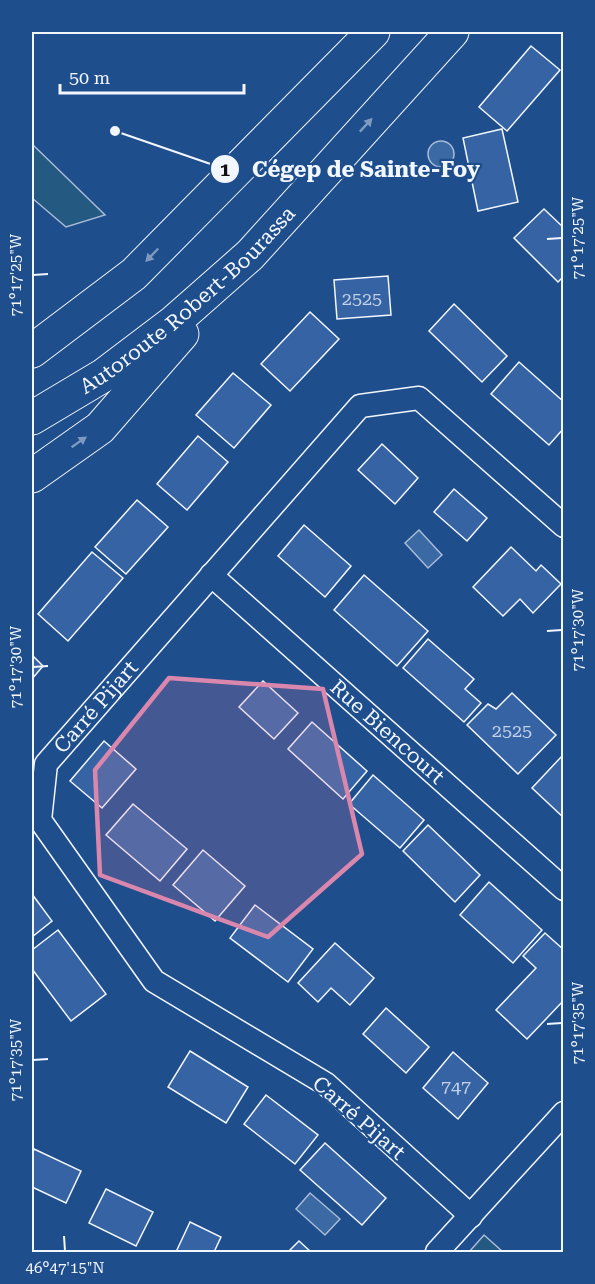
<svg xmlns="http://www.w3.org/2000/svg" width="595" height="1284" viewBox="0 0 595 1284" font-family="'Roboto Serif',serif">
<style>
.green{fill:#245a82;stroke:#a8bbd7;stroke-width:1.5}
.water{fill:#3b69a3;stroke:#a8bbd7;stroke-width:1.5}
.building{fill:#3563a3;stroke:#f2f6ff;stroke-width:1.5}
.lines{fill:none;stroke-linecap:round;stroke-linejoin:round}
.street-casing{stroke:#f2f6ff;stroke-width:25}
.highway-casing{stroke:#f2f6ff;stroke-width:35}
.street{stroke:#1f4e8c;stroke-width:22}
.highway{stroke:#1f4e8c;stroke-width:33}
.oneway{fill:#7e9ac0}
.marked{fill:#da87ad;fill-opacity:0.2;stroke:#da87ad;stroke-width:4.5;stroke-linejoin:round}
.ticks{fill:none;stroke:#f2f6ff;stroke-width:2}
.labels{text-anchor:middle;dominant-baseline:central;stroke-width:4.5;stroke-linejoin:round;paint-order:stroke}
.number-label{font-size:18px;fill:#c3d1e8}
.street-label{font-size:21px;fill:#f2f6ff;stroke:#1f4e8c}
.leader{fill:none;stroke:#f2f6ff;stroke-width:2}
.callout-dot{fill:#f2f6ff;stroke:#1f4e8c;stroke-width:2}
.mark-label{font-size:18px;text-anchor:middle;font-weight:bold;fill:#111}
.callout-label{font-size:22px;text-anchor:middle;font-weight:bold;fill:#f2f6ff;stroke:#1f4e8c;stroke-width:4.5;stroke-linejoin:round;paint-order:stroke}
.neatline{fill:none;stroke:#f2f6ff;stroke-width:2}
.ticks-label{font-size:15px;text-anchor:middle;fill:#f2f6ff}
</style>
<rect width="100%" height="100%" fill="#1f4e8c"/>
<!-- green -->
<g class="green">
<polygon points="32,144 101,211 105,215 66,227 32,198"/>
<polygon points="484,1235 503,1252 469,1252"/>
</g>
<!-- water -->
<g class="water">
<circle cx="441" cy="154" r="13"/>
<polygon points="419,530 442,555 428,568 405,543"/>
<polygon points="310,1193 340,1219 325,1235 296,1209"/>
</g>
<!-- building -->
<g class="building">
<polygon points="531,46 560,70 507,131 479,107"/>
<polygon points="502,129 518,202 478,211 463,138"/>
<polygon points="544,209 564,228 564,276 558,282 514,238"/>
<polygon points="388,276 391,315 337,319 334,280"/>
<polygon points="454,304 507,356 482,382 429,331"/>
<polygon points="310,312 339,339 290,391 261,364"/>
<polygon points="519,362 564,402 564,428 549,445 491,394"/>
<polygon points="233,373 271,405 234,448 196,415"/>
<polygon points="198,436 228,462 187,510 157,484"/>
<polygon points="382,444 418,478 395,504 358,470"/>
<polygon points="454,489 487,518 467,541 434,512"/>
<polygon points="137,500 168,527 126,574 95,547"/>
<polygon points="304,525 351,566 325,597 278,556"/>
<polygon points="511,547 536,571 541,565 561,584 533,613 520,599 503,616 473,587"/>
<polygon points="92,552 123,578 68,641 38,614"/>
<polygon points="364,575 428,631 397,666 334,610"/>
<polygon points="428,639 474,679 465,689 481,703 464,722 403,668"/>
<polygon points="32,655 43,666 32,679"/>
<polygon points="263,681 298,713 274,739 239,707"/>
<polygon points="512,693 556,735 518,774 467,725 488,704 496,709"/>
<polygon points="312,722 367,771 343,799 288,749"/>
<polygon points="104,741 136,769 102,808 70,781"/>
<polygon points="562,756 564,758 564,818 532,788"/>
<polygon points="373,775 424,820 400,848 349,804"/>
<polygon points="133,804 187,849 160,881 106,835"/>
<polygon points="428,825 480,875 455,902 403,851"/>
<polygon points="203,850 245,886 215,921 173,885"/>
<polygon points="489,882 542,930 513,963 460,915"/>
<polygon points="32,894 52,921 32,937"/>
<polygon points="255,905 313,949 288,982 230,938"/>
<polygon points="58,930 106,994 71,1021 32,969 32,950"/>
<polygon points="545,933 564,950 564,1000 527,1039 496,1010 536,968 523,956"/>
<polygon points="335,943 374,978 350,1005 331,988 318,1002 298,983"/>
<polygon points="386,1008 429,1047 406,1073 363,1034"/>
<polygon points="190,1051 248,1087 226,1123 168,1087"/>
<polygon points="453,1052 488,1083 458,1119 423,1088"/>
<polygon points="266,1095 318,1135 295,1164 244,1124"/>
<polygon points="325,1143 386,1198 362,1225 300,1170"/>
<polygon points="34,1149 81,1171 66,1203 32,1187 32,1155"/>
<polygon points="106,1189 153,1212 136,1246 89,1223"/>
<polygon points="190,1222 221,1237 214,1252 176,1252"/>
<polygon points="299,1241 311,1252 288,1252"/>
</g>
<g class="lines">
<defs>
<g id="street">
<path id="s1" d="M211 575 564 889"/>
<path id="s2" d="M471 1216 326 1084 154 981 40 820 46 764 360 406 419 398 564 526"/>
<polyline points="437,1252 564,1113"/>
</g>
<g id="highway">
<polyline points="32,351 134,274 373,32"/>
<path id="s3" d="M32 418 104 375 174 322 250 255 452 32"/>
<polyline points="32,476 100,428 182,334"/>
</g>
</defs>
<!-- street casing -->
<use href="#street" class="street-casing"/>
<!-- highway casing -->
<use href="#highway" class="highway-casing"/>
<!-- street -->
<use href="#street" class="street"/>
<!-- highway -->
<use href="#highway" class="highway"/>
</g>
<!-- one-way arrows -->
<defs><path id="oneway-solid" d="M-6-.8H1V-3.2L6.5 0L1 3.2V.8H-6Z" transform="scale(1.5)"/></defs>
<g class="oneway">
<use href="#oneway-solid" transform="translate(366 125) rotate(-47)"/>
<use href="#oneway-solid" transform="translate(152 255) rotate(134)"/>
<use href="#oneway-solid" transform="translate(79 442) rotate(-35)"/>
</g>
<!-- marked area -->
<path class="marked" d="M169 678 323 689 362 854 268 937 100 875 95 770Z"/>
<!-- ticks -->
<path class="ticks" d="M547 239 562 238M33 275 48 274M547 631 562 630M33 667 48 666M547 1024 562 1023M33 1060 48 1059M64 1236 65 1251"/>
<g class="labels">
<!-- number labels -->
<g class="number-label">
<text x="362" y="298">2525</text>
<text x="512" y="730">2525</text>
<text x="456" y="1086">747</text>
</g>
<!-- street labels -->
<g class="street-label">
<text stroke="none"><textPath href="#s3" startOffset="196">Autoroute Robert-Bourassa</textPath></text>
<text stroke="none"><textPath href="#s2" startOffset="726">Carré Pijart</textPath></text>
<text stroke="none"><textPath href="#s1" startOffset="236">Rue Biencourt</textPath></text>
<text transform="translate(359 1118) rotate(41)">Carré Pijart</text>
</g>
</g>
<!-- callouts -->
<path class="leader" d="M115 131L225 169"/>
<g class="callout-dot">
<circle cx="115" cy="131" r="6"/>
<circle cx="225" cy="169" r="15"/>
</g>
<g class="mark-label">
<text x="225" y="176">1</text>
</g>
<g class="callout-label">
<text x="366" y="177">Cégep de Sainte-Foy</text>
</g>
<!-- border -->
<rect width="595" height="1284" fill="none" stroke="#1f4e8c" stroke-width="66"/>
<!-- scale -->
<path d="M60 84v9h184v-9" fill="none" stroke="#f2f6ff" stroke-width="3"/>
<text x="69" y="84" font-size="18" fill="#f2f6ff" stroke="#1f4e8c" stroke-width="4.5" paint-order="stroke">50 m</text>
<rect x="33" y="33" width="529" height="1218" class="neatline"/>
<g class="ticks-label">
<text transform="translate(578 238) rotate(-90)" y="5">71°17'25"W</text>
<text transform="translate(16 275) rotate(-90)" y="5">71°17'25"W</text>
<text transform="translate(578 630) rotate(-90)" y="5">71°17'30"W</text>
<text transform="translate(16 667) rotate(-90)" y="5">71°17'30"W</text>
<text transform="translate(578 1023) rotate(-90)" y="5">71°17'35"W</text>
<text transform="translate(16 1060) rotate(-90)" y="5">71°17'35"W</text>
<text x="65" y="1273">46°47'15"N</text>
</g>
</svg>
